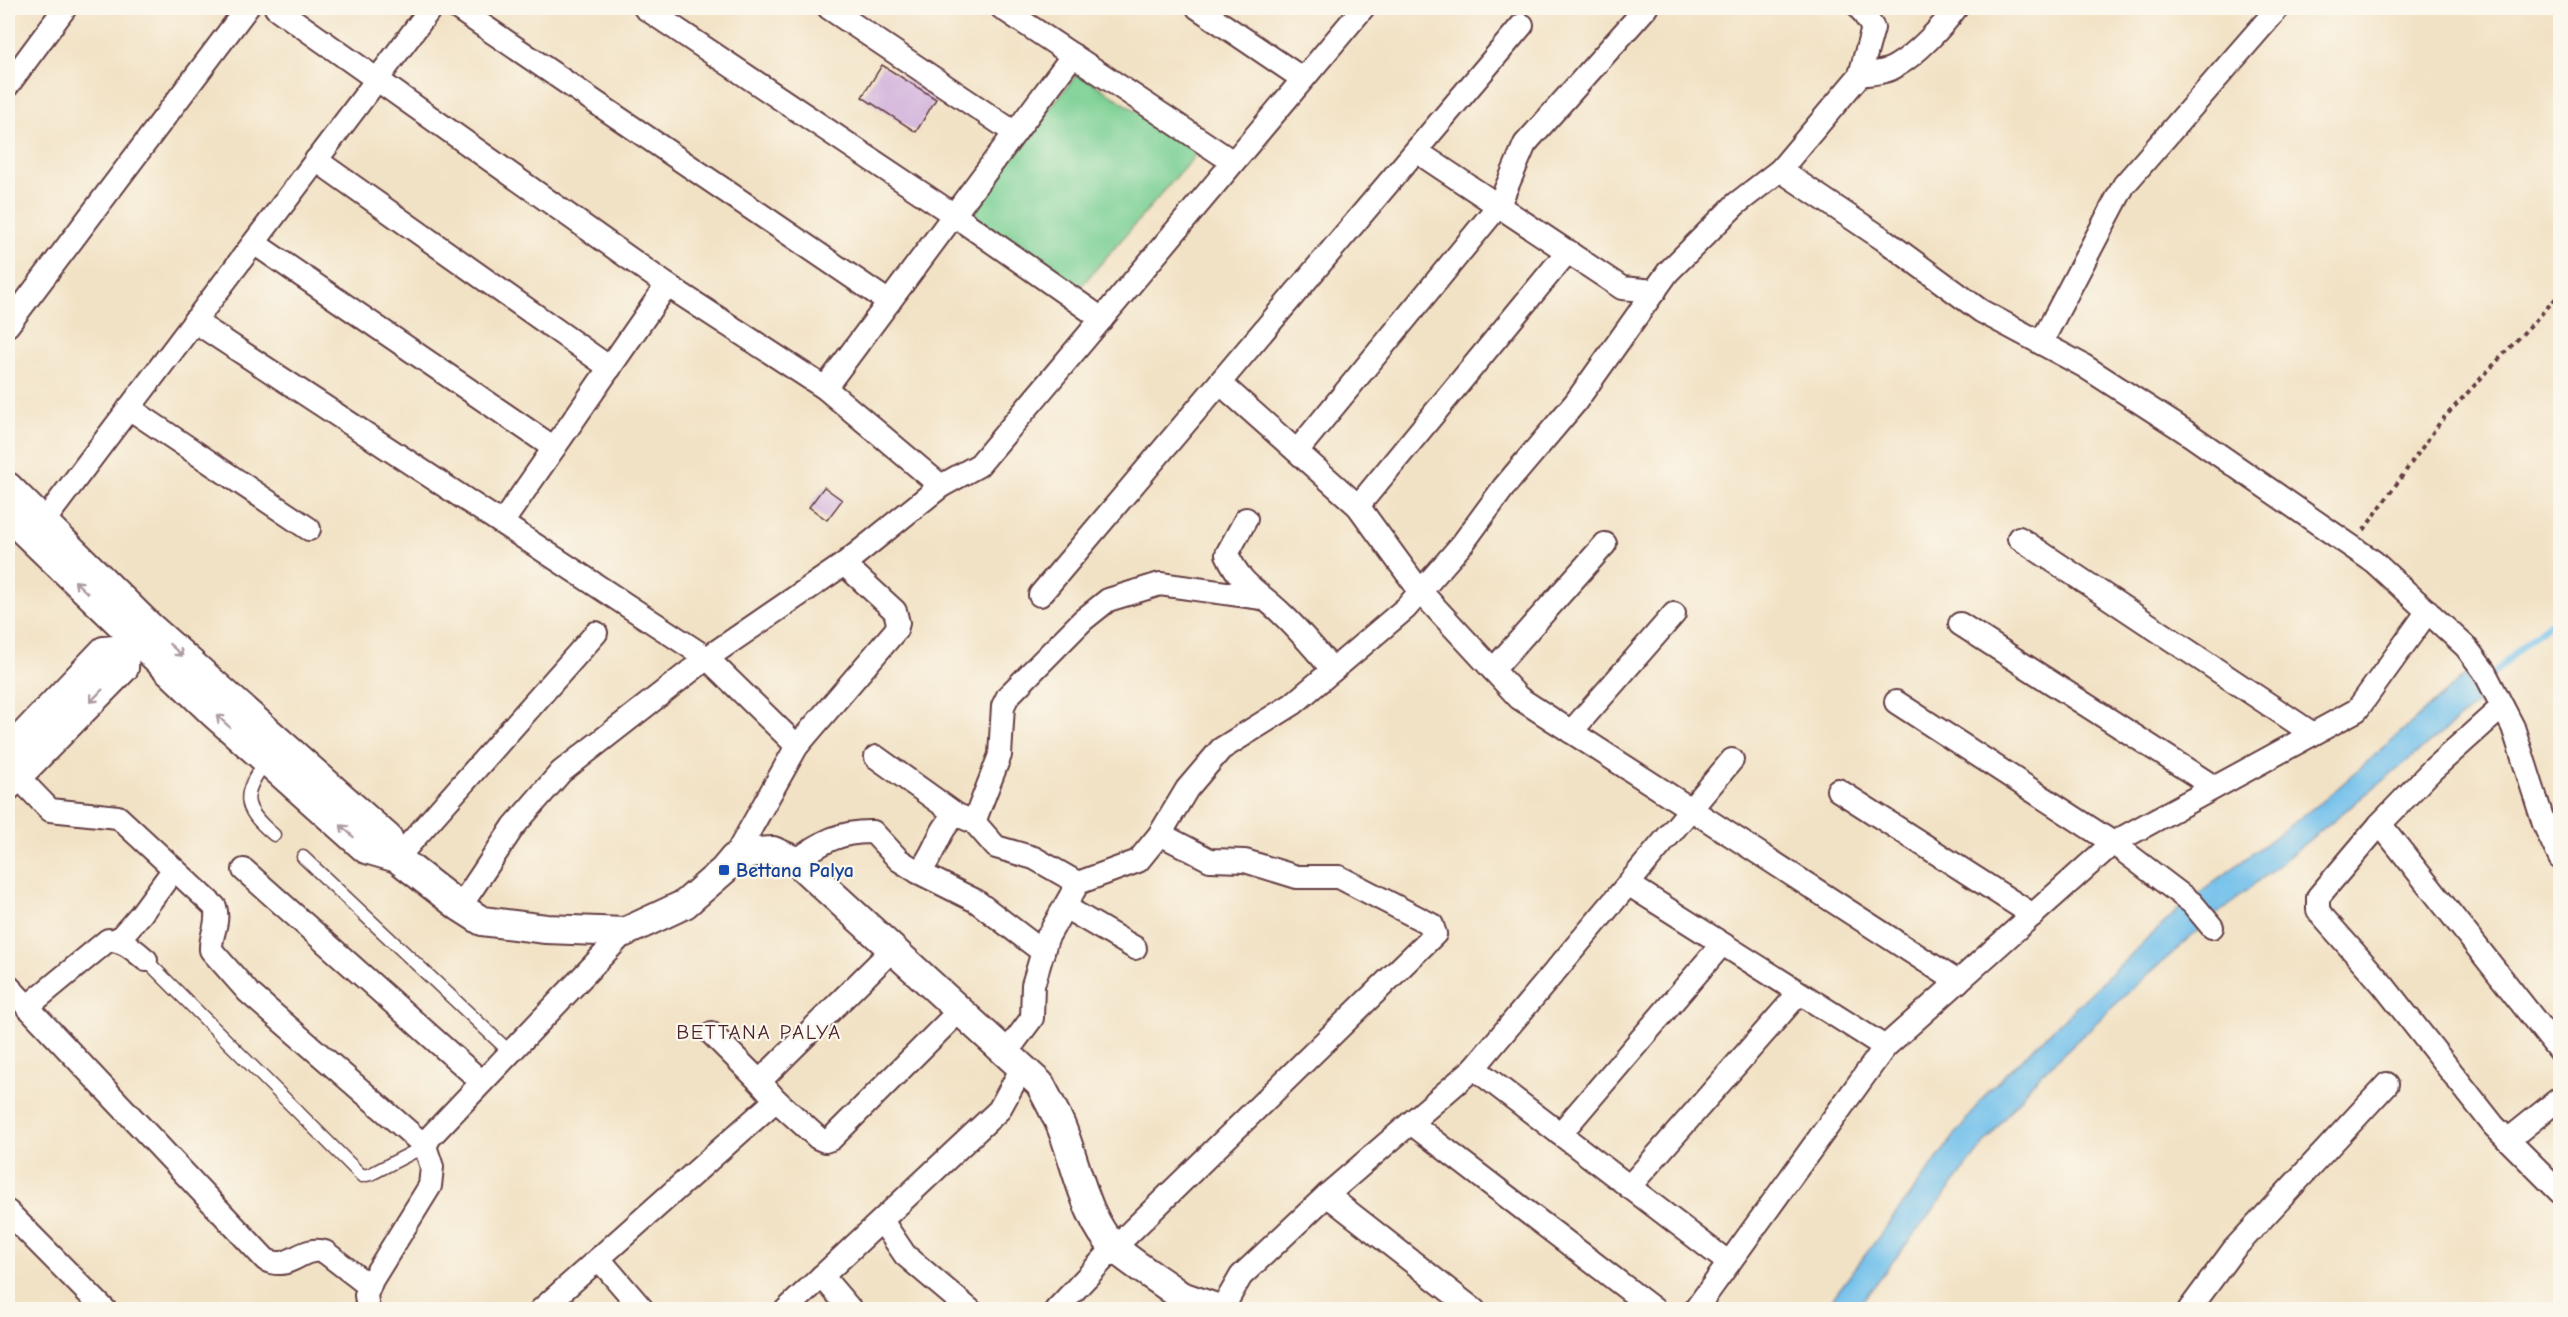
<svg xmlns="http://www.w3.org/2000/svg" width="2568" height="1317" viewBox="0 0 2568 1317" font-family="'Comic Neue',sans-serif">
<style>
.green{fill:#7bd094;stroke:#627860;stroke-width:1.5}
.water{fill:#71c0eb;stroke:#5e708b;stroke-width:1.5}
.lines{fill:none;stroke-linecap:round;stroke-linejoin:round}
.stream{stroke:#71c0eb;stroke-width:6}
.building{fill:#d4b5dd}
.service-casing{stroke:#633c42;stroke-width:15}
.minor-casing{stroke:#633c42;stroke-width:26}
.tertiary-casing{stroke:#633c42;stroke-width:32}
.path{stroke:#633c42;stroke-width:4;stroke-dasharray:4.5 4.5;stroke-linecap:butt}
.service{stroke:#fff;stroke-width:12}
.minor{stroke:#fff;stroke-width:22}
.tertiary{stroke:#fff;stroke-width:28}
.oneway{stroke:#ae9aa0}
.transit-dot{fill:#1a4fb4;stroke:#fbf7ec;stroke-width:2}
.labels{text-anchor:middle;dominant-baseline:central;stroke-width:4.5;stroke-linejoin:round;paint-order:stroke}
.transit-label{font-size:20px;font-weight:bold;fill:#164399;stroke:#fbf7ec;text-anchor:start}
.neighbourhood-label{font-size:21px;letter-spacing:1.5px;fill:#4a1f2b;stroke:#fbf7ec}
</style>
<rect width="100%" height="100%" fill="#fbf7ec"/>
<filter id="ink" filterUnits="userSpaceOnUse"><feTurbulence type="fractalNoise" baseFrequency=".0167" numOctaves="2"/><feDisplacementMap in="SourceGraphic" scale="12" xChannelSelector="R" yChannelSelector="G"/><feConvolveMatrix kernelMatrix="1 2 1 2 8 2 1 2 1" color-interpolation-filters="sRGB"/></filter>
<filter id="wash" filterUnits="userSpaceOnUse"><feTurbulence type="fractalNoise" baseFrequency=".008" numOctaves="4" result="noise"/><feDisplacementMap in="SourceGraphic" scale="24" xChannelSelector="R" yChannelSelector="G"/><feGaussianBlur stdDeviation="1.35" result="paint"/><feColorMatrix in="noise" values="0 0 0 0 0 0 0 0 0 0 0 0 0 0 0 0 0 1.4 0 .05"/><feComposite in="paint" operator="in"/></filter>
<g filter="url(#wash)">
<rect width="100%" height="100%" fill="#f2e2c5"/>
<!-- green -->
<polygon class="green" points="1078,73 1198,152 1074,294 964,215"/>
<!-- water -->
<polygon class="water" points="2471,670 2486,697 2216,915 2136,985 2031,1084 1856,1309 1824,1310 1988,1091 2180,908 2329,796"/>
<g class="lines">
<!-- stream -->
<polyline class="stream" points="2491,676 2537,633 2560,615"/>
</g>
<g id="blocks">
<!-- building -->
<g class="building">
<polygon points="882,65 936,99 916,132 862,97"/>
<polygon points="824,487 842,500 827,520 809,507"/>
</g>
</g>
</g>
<g filter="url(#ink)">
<use href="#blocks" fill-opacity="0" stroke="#633c42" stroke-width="1.5"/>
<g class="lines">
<defs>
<g id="service">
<path d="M267 760C241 795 241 807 274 835"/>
<polyline points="303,857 512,1054"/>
<polyline points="146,960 362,1176 371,1174 425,1146"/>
</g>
<g id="minor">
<polyline points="276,8 667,285 825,388 941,486"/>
<polyline points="457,8 889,302"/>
<polyline points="645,8 954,215 1102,319"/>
<polyline points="829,8 1015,133"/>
<polyline points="1002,8 1233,162"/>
<polyline points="1198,8 1303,79"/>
<path d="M1860 75C1872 73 1886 73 1896 66 1917 54 1942 27 1956 8"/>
<polyline points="8,85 65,8"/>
<polyline points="1416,151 1622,288 1655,291"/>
<polyline points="316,160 610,368"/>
<polyline points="1780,170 1883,239 1981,311 2084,366 2183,430 2374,562 2466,647 2484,671 2513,727 2544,824 2560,858"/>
<polyline points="254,243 554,448"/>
<polyline points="194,321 707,658 797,746"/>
<polyline points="8,325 247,8"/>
<polyline points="2041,343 2124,185 2278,8"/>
<polyline points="1220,383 1358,506 1420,591 1519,698 1958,982"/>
<polyline points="825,388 1073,55"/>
<polyline points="129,408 309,529"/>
<polyline points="1297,451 1499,205 1525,144 1646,8"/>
<polyline points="1358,506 1568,251"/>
<path d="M1246 519 1227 554C1242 587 1259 591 1283 615 1301 632 1317 652 1333 670"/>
<polyline points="44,521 431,8"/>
<polyline points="502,523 667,285"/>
<polyline points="2019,538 2313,734"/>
<polyline points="1040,595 1522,25"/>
<polyline points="1960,624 2214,787"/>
<polyline points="1493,670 1605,544"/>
<polyline points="1896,702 2113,843 2192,903 2212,927"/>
<polyline points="2502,707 2432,770 2380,824 2318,897 2318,910 2322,916 2383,985 2494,1126 2560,1192"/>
<polyline points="1571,732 1674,614"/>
<polyline points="876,757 957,815"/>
<path d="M17 776 50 810 118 817 215 907C220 923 210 935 211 950L248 992 425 1146"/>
<polyline points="1838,790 2033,915"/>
<polyline points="974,822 1000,755 1003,706 1008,696 1083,620 1108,600 1160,584 1262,598"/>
<polyline points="2380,824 2560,1052"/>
<polyline points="397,858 596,633"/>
<polyline points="734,858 797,746 896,630 898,623 895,611 844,564"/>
<path d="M796 861C821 842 841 831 873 832L899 860 918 872C936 856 937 828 957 815L974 822 996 847 1034 858 1078 883"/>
<polyline points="244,870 482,1082"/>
<polyline points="918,872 976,901 1043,952"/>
<polyline points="1628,884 1885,1047"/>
<polyline points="460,907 514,826 561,772 707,658 844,564 941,486 979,465 1363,8"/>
<polyline points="1065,907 1135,948"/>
<polyline points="118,940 141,914 174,869"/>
<path d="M8 986 266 1260C291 1272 300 1245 325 1252L369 1286"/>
<path d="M27 1007 108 940C125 940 134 950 146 960"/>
<polyline points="712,1034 762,1084"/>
<polyline points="1006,1053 1032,1018 1033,985 1047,938 1078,883 1138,861 1160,834 1187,789 1221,749 1293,704 1406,608 1463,543 1504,487 1575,403 1668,272 1736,204 1780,170 1860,75 1873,28 1860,8"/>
<polyline points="1474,1068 1729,1263"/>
<polyline points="776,1100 818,1138 825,1141 831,1139 959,1011"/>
<polyline points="1411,1123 1655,1310"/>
<polyline points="1560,1134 1722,944"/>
<polyline points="2508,1140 2560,1098"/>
<polyline points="1629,1187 1799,993"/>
<polyline points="1327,1195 1474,1310"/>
<polyline points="8,1212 105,1310"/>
<polyline points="882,1221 905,1255 970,1310"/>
<polyline points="599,1259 643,1310"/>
<polyline points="822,1276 851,1310"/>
<polyline points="1222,1309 1241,1276 1327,1195 1474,1068 1732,760"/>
<polyline points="368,1310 366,1295 372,1280 430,1186 432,1167 425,1146 430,1137 625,932"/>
<polyline points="541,1310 776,1100 762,1084 763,1078 892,950"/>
<polyline points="786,1310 999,1110 1022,1068"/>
<polyline points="1056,1310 1114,1248 1435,934 1432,925 1339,877 1297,877 1245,861 1210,860 1160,834"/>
<polyline points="1695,1310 1885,1047 2113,843 2357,710 2428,611"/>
<polyline points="2189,1310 2234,1249 2387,1084"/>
</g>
<g id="tertiary">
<polyline points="8,487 148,625 388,838 397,858"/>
<path d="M8 516 212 712 366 849 397 858 460 907 482 921 546 929 625 932 685 904 724 870 734 858 756 852 773 851 796 861 1040 1084C1047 1098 1055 1112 1061 1126 1076 1162 1086 1221 1115 1248 1140 1271 1172 1285 1196 1310"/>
<polyline points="8,752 104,651 125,649 147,626"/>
<polyline points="8,786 124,668 125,649"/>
<polyline points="1184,1297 1222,1310"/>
</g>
</defs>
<!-- service casing -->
<use href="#service" class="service-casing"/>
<!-- minor casing -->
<use href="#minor" class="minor-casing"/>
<!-- tertiary casing -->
<use href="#tertiary" class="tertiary-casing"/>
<!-- path -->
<polyline class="path" points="2364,530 2441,421 2560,294"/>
<!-- service -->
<use href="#service" class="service"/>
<!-- minor -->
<use href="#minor" class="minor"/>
<!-- tertiary -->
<use href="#tertiary" class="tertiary"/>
</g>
<!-- one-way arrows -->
<defs><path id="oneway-shaft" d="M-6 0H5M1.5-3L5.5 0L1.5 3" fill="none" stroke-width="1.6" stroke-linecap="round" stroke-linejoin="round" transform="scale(1.5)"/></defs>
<g class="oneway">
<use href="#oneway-shaft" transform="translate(81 587) rotate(-136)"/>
<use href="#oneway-shaft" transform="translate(176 650) rotate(42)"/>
<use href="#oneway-shaft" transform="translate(96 696) rotate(135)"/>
<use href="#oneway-shaft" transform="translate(223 721) rotate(-138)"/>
<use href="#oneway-shaft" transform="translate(347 831) rotate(-138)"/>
</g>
</g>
<!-- markers -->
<rect class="transit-dot" x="718" y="864" width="12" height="12" rx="3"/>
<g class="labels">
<!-- transit labels -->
<g class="transit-label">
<text x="736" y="870">Bettana Palya</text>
</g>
<!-- neighbourhood labels -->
<g class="neighbourhood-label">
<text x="759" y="1032">BETTANA PALYA</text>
</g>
</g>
<!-- margin -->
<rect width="2568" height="1317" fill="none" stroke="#fbf7ec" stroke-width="30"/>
</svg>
